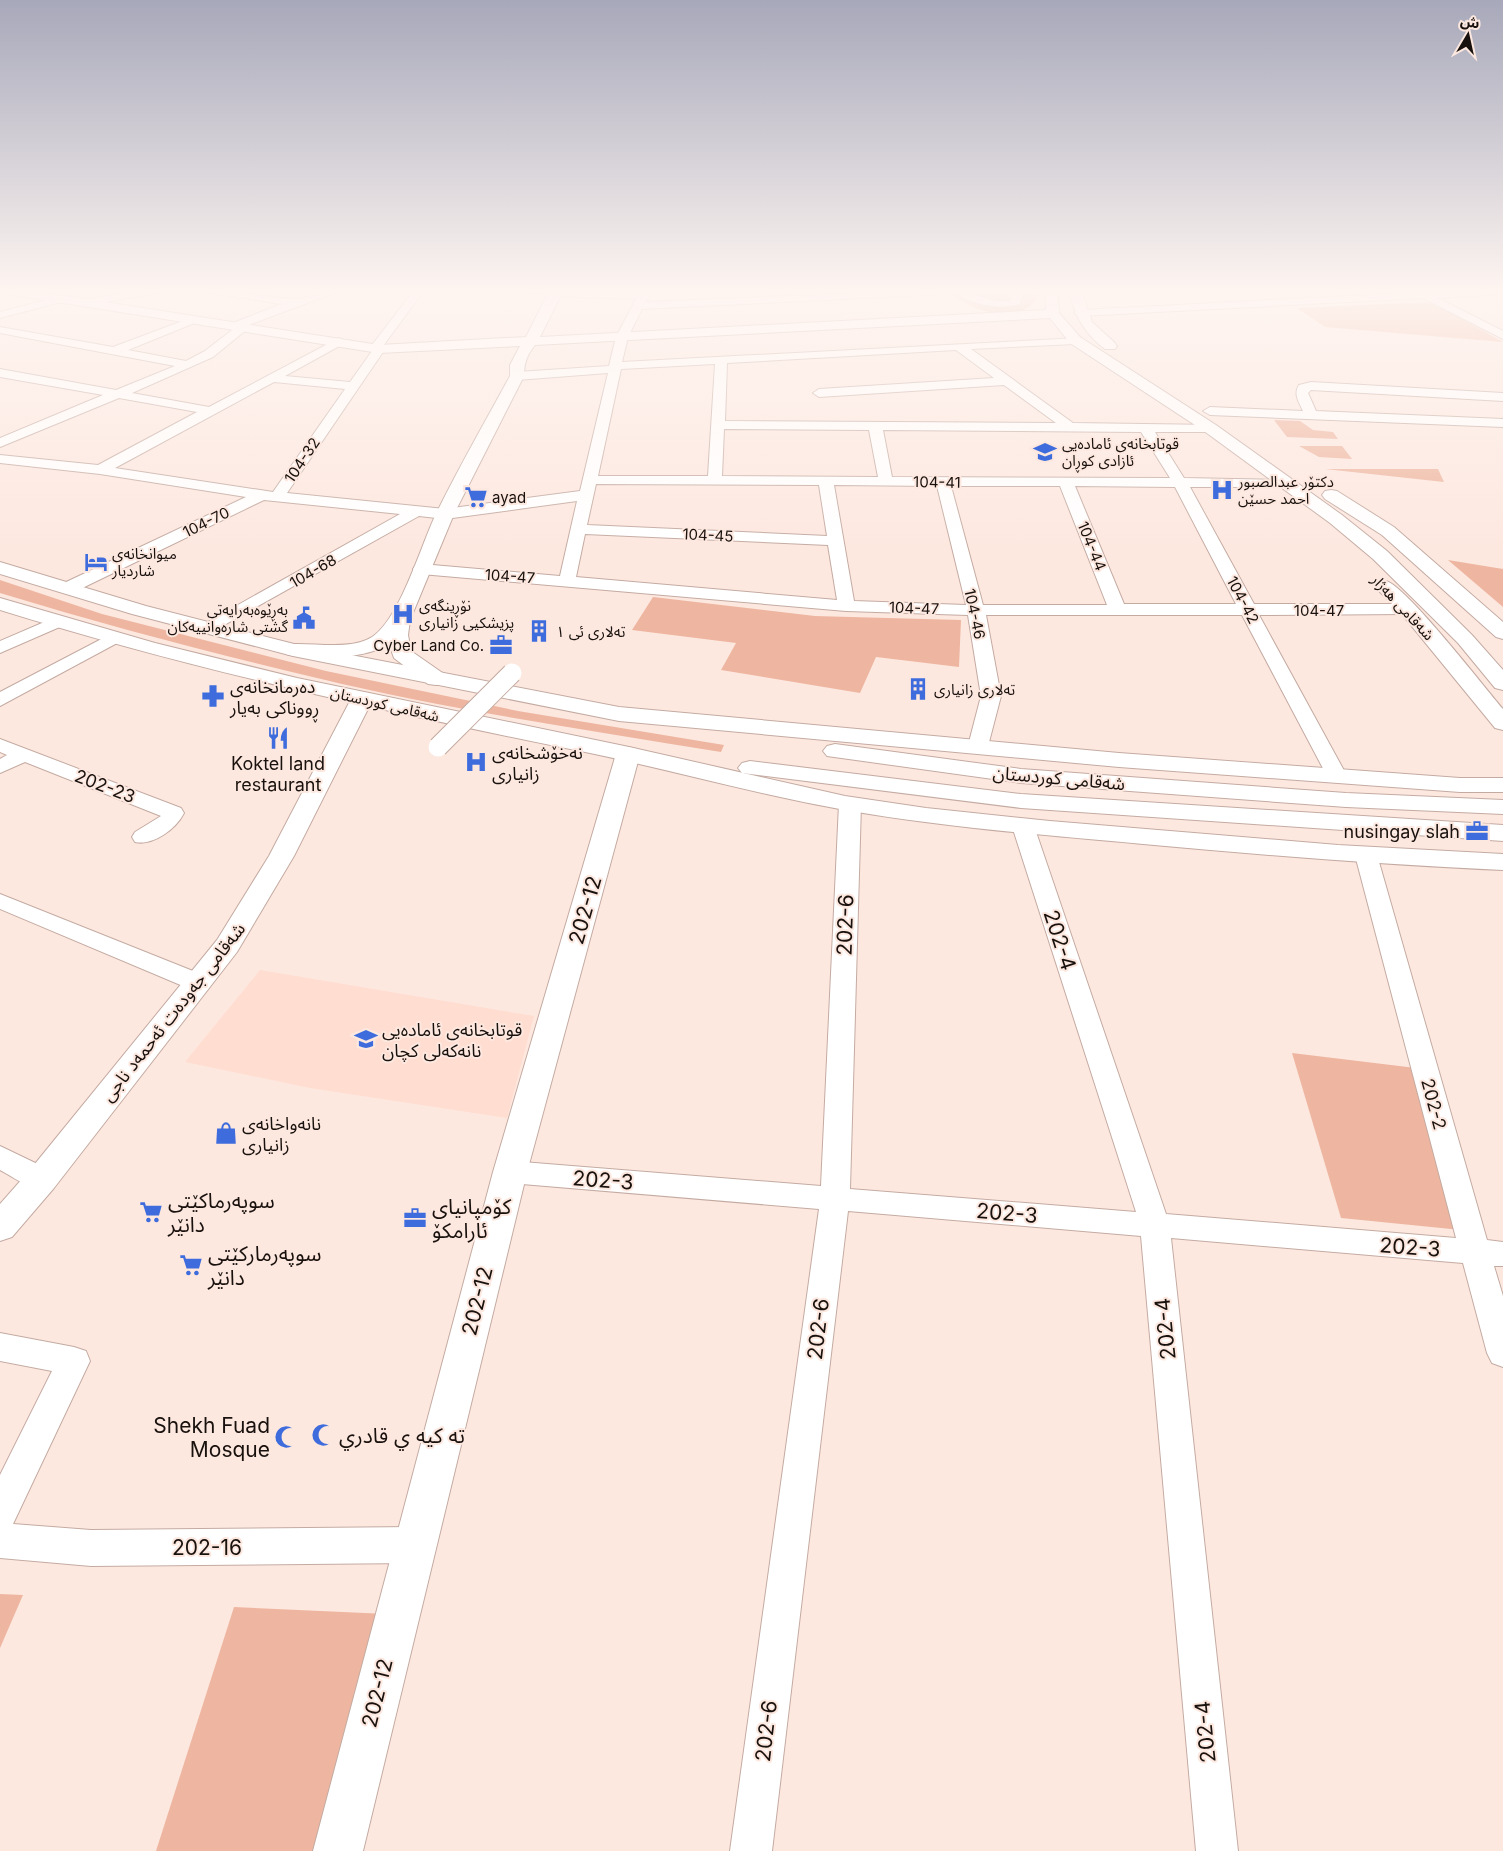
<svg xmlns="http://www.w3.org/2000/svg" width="1503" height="1851" viewBox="0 0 1503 1851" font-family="Inter,'Noto Sans Arabic',sans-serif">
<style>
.built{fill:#ffddd0}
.green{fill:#eeb6a0}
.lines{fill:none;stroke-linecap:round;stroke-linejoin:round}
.street-casing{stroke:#c4aba2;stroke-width:2}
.secondary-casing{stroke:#c4aba2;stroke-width:2}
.highway-casing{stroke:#c4aba2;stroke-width:2}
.street{fill:#fff;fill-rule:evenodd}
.secondary{fill:#fff;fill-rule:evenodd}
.highway{fill:#fff;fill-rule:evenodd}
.street-bridge-casing{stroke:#c4aba2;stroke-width:21;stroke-linecap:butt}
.street-bridge{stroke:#fff;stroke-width:19}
.labels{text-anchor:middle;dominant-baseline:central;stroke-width:4;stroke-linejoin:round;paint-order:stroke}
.far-poi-label{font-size:15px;fill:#19110d;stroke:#fde8e0;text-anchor:start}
.far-street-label{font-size:15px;fill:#19110d;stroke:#fde8e0}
.poi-label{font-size:18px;fill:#19110d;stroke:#fde8e0;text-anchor:start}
.street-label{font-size:18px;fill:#19110d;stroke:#fde8e0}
.near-street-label{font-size:21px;fill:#19110d;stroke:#fde8e0}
.near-poi-label{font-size:21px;fill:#19110d;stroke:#fde8e0;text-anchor:start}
</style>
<rect width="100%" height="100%" fill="#fde8e0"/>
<!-- built -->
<polygon class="built" points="260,970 534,1016 507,1118 310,1088 185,1062"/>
<!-- green -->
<g class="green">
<path d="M940 289H1038C1038 313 1009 315 990 312 976 310 953 295 940 289Z"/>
<polygon points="1432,302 1503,342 1325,327 1297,308"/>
<polygon points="1274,420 1300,421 1313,430 1333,432 1338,439 1287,437"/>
<polygon points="1299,446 1342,446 1352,459 1319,457"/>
<polygon points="1325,469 1438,469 1444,482"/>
<polygon points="1448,560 1503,569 1503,607"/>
<path d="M0 580 102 614 326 671 518 711 724 745 721 752C586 730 450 710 317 678 211 653 105 625 0 593Z"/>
<polygon points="653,597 815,616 961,620 959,667 876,657 860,693 721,670 736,643 632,630"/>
<polygon points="1292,1053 1424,1069 1461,1230 1341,1218"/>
<polygon points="0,1594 23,1595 0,1648"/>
<polygon points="234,1607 387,1614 331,1851 156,1851"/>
</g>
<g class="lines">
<defs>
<g id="street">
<polygon points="143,289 164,289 159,292 86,306 81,303 86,300"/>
<path d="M202 289C232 289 261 297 292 299 309 300 326 288 345 289L246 326 248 328 246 330 213 357 132 393 209 407 339 338 343 340V344L285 376 350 382 372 351 370 348 372 345 415 289H425L383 346 385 349 287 493 445 509 580 491 608 373 517 380 511 376 517 372 609 366 616 337 636 299 556 296 551 293 526 292 521 289 640 293 642 289H652L646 302 931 290V294L927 295 642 309 628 337 622 362 1079 338V342L1075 344 971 349 1073 423 1215 425 1217 428 1210 432H1155L1184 478 1289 480 1291 483 1284 487H1190L1254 604H1408L1414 605 1417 609 1414 613 1408 614 1259 615 1347 776 1344 780 1337 782 1330 780 1327 776 1242 615H986L1001 696 988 746 985 750 978 752 971 750 968 746 981 696 968 615 846 611 421 574 415 572 413 569 415 566 421 564 560 576 577 501 445 519 419 516 210 633 204 632 201 628 204 624 400 514 264 500 74 592H62L60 588 62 584 246 497 100 474 0 463V455L98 465 197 412 119 398 0 447V438L103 395 0 377V369L116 390 175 366 0 333V327L113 347 193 317 197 318V322L128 350 186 361 205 351 232 330 226 327 228 325 281 304 207 292ZM956 350 994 378 819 389 813 393 819 397 1004 385 1056 423 725 421 727 363ZM715 364 708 476H598L621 369ZM274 382 345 389 273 492 115 468ZM724 429 869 430 878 477 722 476ZM883 430 1141 432 1170 478 892 477ZM596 484 819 485 827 536 587 525ZM834 485 937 486 966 605 854 601ZM951 486H1060L1107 605H983ZM1075 486 1175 487 1236 604H1124ZM585 534 828 545 837 600 576 577Z"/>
<path d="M953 289C974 289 990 306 1011 300L1013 289H1023L1020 304C1001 310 965 305 953 289Z"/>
<polygon points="1484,289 1503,289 1503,294 1438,298 1503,331 1503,339 1423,298 1080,316 1074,313 1080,310"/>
<polygon points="61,296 65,297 65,301 0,318 0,312"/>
<path d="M1311 382 1503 393V401L1311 390 1308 393 1316 411 1503 419V427L1210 415 1203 411 1210 407 1303 411C1299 402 1293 394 1299 385Z"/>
<polygon points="56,617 62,618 65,622 62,626 0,653 0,641"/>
<polygon points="113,633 119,634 122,638 119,642 0,706 0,692"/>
<path d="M0 739 181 808 184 813C176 829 153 846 135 842L132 837 135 832 161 816 25 762 0 773V759L7 755 0 752Z"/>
<polygon points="850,798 858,799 861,804 850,1189 1136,1212 1012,826 1015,821 1023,819 1031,821 1034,826 1166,1214 1456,1238 1355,855 1358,850 1366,848 1374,850 1377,855 1487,1240 1503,1242 1503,1266 1494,1266 1503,1296 1503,1367 1492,1363 1487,1353 1463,1263 1171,1238 1238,1851 1196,1851 1141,1236 848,1211 772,1851 730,1851 819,1209 510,1183 500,1180 496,1172 500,1164 510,1161 821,1186 839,804 842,799"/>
<polygon points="0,894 208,977 211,983 208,989 199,991 190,989 0,909"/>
<path d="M0 1146 52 1171 56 1179 52 1187C33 1193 17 1179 0 1170Z"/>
<polygon points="0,1333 74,1347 86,1351 90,1361 13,1524 91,1530 414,1527 427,1533 432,1545 427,1557 414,1563 91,1566 0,1558 0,1475 52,1371 0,1361"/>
</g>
<g id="secondary">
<path d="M0 289H22L379 345 526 337 550 289H562V293L540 337 1046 310 1045 289H1057L1059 313 1080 337 1216 425 1342 515 1387 551 1472 635 1503 670V690L1495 688 1458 643 1373 559 1330 523 1204 431 1070 343 1050 318 535 345C527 355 524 363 524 376L454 514 410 620 408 635 411 651 444 674 447 679 444 684 436 685 428 684 394 658 389 644C366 659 312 661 286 654L283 650 286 646 293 644C317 643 351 650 372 637 400 619 421 545 436 514 459 467 485 422 510 376V365L520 346 379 353 0 293Z"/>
<path d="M1069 289H1081L1092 322 1115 343 1117 346 1115 349H1105C1084 333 1074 315 1069 289Z"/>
<polygon points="1331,490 1337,491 1394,527 1503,622 1503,639 1496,637 1382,535 1325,499 1322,495 1325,491"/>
<path d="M1386 581C1406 586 1484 687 1503 709V730L1495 728 1401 613 1379 591 1376 587 1379 583Z"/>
<polygon points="362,692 370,694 373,699 294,856 237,952 54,1188 12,1237 0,1241 0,1204 30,1170 217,940 269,856 351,699 354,694"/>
<polygon points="628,747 636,749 640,754 527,1172 363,1851 313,1851 493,1172 616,754 620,749"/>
</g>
<g id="highway">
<polygon points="0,562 146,606 294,644 619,707 1119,753 1460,778 1503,778 1503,792 1460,792 1119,767 619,721 293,656 132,614 0,574"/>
<path d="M0 598 155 643 297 678 629 747 845 796 926 808 1050 821 1338 845 1503 854V870C1383 865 1263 855 1143 844 1043 835 943 827 845 810 759 795 675 771 590 753 391 713 194 670 0 610Z"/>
<polygon points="835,744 1021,769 1346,793 1503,800 1503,814 1346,807 1021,783 827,756 823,751 827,746"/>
<polygon points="750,761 1021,794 1503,825 1503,841 1021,808 742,773 738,768 742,763"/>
</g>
</defs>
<!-- street casing -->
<use href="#street" class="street-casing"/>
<!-- secondary casing -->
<use href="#secondary" class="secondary-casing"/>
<!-- highway casing -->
<use href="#highway" class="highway-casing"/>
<!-- street -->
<use href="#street" class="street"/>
<!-- secondary -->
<use href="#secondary" class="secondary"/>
<!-- highway -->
<use href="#highway" class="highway"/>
<defs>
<polyline id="street-bridge" points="438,747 512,673"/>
</defs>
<!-- street-bridge casing -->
<use href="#street-bridge" class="street-bridge-casing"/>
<!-- street-bridge -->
<use href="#street-bridge" class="street-bridge"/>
</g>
<!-- sky -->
<linearGradient id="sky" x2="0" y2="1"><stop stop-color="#a7a8ba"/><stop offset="0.53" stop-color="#fef5f1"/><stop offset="1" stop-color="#fef5f1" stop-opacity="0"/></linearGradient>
<rect width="1503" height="548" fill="url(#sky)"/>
<!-- icons -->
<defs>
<symbol id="school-bare" viewBox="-9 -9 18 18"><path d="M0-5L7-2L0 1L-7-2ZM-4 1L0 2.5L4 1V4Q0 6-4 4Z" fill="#3e6cdd" stroke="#fde8e0" stroke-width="2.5" paint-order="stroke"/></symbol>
<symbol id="hospital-bare" viewBox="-9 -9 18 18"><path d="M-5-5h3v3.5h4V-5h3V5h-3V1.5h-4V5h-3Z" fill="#3e6cdd" stroke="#fde8e0" stroke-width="2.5" paint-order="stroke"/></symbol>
<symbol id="supermarket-bare" viewBox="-9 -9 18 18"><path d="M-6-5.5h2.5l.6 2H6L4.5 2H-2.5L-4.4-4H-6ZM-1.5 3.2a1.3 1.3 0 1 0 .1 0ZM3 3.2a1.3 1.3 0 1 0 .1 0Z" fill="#3e6cdd" stroke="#fde8e0" stroke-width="2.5" paint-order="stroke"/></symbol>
<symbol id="hotel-bare" viewBox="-9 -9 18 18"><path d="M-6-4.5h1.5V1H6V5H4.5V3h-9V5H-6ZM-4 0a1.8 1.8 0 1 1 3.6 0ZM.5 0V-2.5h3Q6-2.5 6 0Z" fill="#3e6cdd" stroke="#fde8e0" stroke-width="2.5" paint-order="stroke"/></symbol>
<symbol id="civic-bare" viewBox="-9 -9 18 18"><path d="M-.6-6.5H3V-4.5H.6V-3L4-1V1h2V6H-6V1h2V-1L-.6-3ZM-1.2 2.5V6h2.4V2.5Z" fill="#3e6cdd" stroke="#fde8e0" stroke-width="2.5" paint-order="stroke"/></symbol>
<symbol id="building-bare" viewBox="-9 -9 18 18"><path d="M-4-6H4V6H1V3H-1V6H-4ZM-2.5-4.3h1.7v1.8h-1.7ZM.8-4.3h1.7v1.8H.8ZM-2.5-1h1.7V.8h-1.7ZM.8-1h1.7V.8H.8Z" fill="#3e6cdd" stroke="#fde8e0" stroke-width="2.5" paint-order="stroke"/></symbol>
<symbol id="office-bare" viewBox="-9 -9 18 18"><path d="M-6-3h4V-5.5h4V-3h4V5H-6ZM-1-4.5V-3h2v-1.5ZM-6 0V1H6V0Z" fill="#3e6cdd" stroke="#fde8e0" stroke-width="2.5" paint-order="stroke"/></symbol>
<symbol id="pharmacy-bare" viewBox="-9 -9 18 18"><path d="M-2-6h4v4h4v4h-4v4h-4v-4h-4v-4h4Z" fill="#3e6cdd" stroke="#fde8e0" stroke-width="2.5" paint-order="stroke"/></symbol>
<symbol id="restaurant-bare" viewBox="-9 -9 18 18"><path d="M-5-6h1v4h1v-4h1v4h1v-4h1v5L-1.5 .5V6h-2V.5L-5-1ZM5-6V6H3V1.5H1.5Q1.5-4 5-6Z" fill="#3e6cdd" stroke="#fde8e0" stroke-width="2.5" paint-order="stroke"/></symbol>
<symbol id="shop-bare" viewBox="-9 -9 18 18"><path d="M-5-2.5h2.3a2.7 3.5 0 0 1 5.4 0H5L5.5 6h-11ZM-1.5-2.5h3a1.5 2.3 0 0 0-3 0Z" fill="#3e6cdd" stroke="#fde8e0" stroke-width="2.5" paint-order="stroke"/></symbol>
<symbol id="mosque-bare" viewBox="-9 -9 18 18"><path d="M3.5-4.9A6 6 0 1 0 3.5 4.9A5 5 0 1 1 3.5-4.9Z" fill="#3e6cdd" stroke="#fde8e0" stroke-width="2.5" paint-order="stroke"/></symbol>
</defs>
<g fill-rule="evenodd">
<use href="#school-bare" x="1029" y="436" width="32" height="32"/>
<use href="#hospital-bare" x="1206" y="474" width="32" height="32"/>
<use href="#supermarket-bare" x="460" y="481" width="32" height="32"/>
<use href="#hotel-bare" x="80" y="546" width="32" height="32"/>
<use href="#hospital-bare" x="387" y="598" width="32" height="32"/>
<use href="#civic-bare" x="288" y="602" width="32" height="32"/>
<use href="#building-bare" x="523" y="615" width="32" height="32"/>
<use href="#office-bare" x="485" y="629" width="32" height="32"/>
<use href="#building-bare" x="902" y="673" width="32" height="32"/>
<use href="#pharmacy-bare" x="197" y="680" width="32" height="32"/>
<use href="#restaurant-bare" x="262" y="722" width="32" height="32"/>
<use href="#hospital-bare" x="460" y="746" width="32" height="32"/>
<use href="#office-bare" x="1461" y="815" width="32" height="32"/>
<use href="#school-bare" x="350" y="1023" width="32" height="32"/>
<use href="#shop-bare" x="210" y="1117" width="32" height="32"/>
<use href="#supermarket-bare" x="135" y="1196" width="32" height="32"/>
<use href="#office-bare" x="399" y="1202" width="32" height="32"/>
<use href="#supermarket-bare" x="175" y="1249" width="32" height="32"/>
<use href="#mosque-bare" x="307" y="1419" width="32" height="32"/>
<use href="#mosque-bare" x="270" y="1421" width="32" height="32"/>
</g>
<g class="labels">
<!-- far-poi labels -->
<g class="far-poi-label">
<text x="1062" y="443">قوتابخانەی ئامادەیی<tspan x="1062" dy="17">ئازادی کوڕان</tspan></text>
<text x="1238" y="481">دکتۆر عبدالصبور<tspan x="1238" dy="17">احمد حسێن</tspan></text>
<text x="492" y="497">ayad</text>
<text x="112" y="553">میوانخانەی<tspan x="112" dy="17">شاردیار</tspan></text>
<text x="419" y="605">نۆڕینگەی<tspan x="419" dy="17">پزیشکیی زانیاری</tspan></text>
<text x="288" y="609" text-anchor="end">بەڕێوەبەرایەتی<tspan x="288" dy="17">گشتی شارەوانییەکان</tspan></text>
<text x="556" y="631">تەلاری ئی ١</text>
<text x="484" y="645" text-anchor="end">Cyber Land Co.</text>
<text x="934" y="689">تەلاری زانیاری</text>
</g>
<!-- far-street labels -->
<g class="far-street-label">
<text transform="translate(302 460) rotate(-56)">104-32</text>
<text transform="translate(937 482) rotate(1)">104-41</text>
<text transform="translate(206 522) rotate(-26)">104-70</text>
<text transform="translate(708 535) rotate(3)">104-45</text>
<text transform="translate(1092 546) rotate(68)">104-44</text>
<text transform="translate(313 571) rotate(-30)">104-68</text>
<text transform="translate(510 576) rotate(4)">104-47</text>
<text transform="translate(1243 600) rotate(62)">104-42</text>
<text transform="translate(1403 607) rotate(47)">شەقامی هەژار</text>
<text transform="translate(914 608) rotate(2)">104-47</text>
<text x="1319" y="610">104-47</text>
<text transform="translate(975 614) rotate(78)">104-46</text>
<text transform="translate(385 704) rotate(13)">شەقامی کوردستان</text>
</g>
<!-- poi labels -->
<g class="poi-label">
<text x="230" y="686">دەرمانخانەی<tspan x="230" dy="21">ڕووناکی بەیار</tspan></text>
<text x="492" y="752">نەخۆشخانەی<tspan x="492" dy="21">زانیاری</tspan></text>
<text x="278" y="763" text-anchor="middle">Koktel land<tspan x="278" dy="21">restaurant</tspan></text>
<text x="1460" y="831" text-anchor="end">nusingay slah</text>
<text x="382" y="1029">قوتابخانەی ئامادەیی<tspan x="382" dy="21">نانەکەلی کچان</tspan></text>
<text x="242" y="1123">نانەواخانەی<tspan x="242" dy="21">زانیاری</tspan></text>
</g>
<!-- street labels -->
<g class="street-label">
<text transform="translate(1059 778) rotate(5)">شەقامی کوردستان</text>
<text transform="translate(105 786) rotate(21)">202-23</text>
<text transform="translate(173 1012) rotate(-52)">شەقامی جەودەت ئەحمەد ناجی</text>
<text transform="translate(1434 1104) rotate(75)">202-2</text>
</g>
<!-- near-street labels -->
<g class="near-street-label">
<text transform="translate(585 910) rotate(-74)">202-12</text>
<text transform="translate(845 925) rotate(-88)">202-6</text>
<text transform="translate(1060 940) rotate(72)">202-4</text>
<text transform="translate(603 1180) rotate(4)">202-3</text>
<text transform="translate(1007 1213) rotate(5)">202-3</text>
<text transform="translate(1410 1247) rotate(4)">202-3</text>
<text transform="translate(477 1301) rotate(-76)">202-12</text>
<text transform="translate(818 1329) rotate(-83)">202-6</text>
<text transform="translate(1165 1329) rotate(-96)">202-4</text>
<text x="207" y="1547">202-16</text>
<text transform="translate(377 1693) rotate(-76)">202-12</text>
<text transform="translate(766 1731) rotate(-83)">202-6</text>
<text transform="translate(1205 1732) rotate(-96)">202-4</text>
</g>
<!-- near-poi labels -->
<g class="near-poi-label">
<text x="168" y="1200">سوپەرماكێتی<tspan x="168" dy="24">دانێر</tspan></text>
<text x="432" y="1206">کۆمپانیای<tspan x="432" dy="24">ئارامکۆ</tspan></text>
<text x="208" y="1253">سوپەرمارکێتی<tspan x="208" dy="24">دانێر</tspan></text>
<text x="270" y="1425" text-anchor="end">Shekh Fuad<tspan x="270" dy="24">Mosque</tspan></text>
<text x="339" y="1435">ته كيه ي قادري</text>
</g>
</g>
<!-- north arrow -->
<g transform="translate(1468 35) rotate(9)" stroke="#fde8e0" stroke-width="4" paint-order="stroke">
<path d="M0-4L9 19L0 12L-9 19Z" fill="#19110d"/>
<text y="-8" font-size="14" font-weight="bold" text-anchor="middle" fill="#19110d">ش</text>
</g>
</svg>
